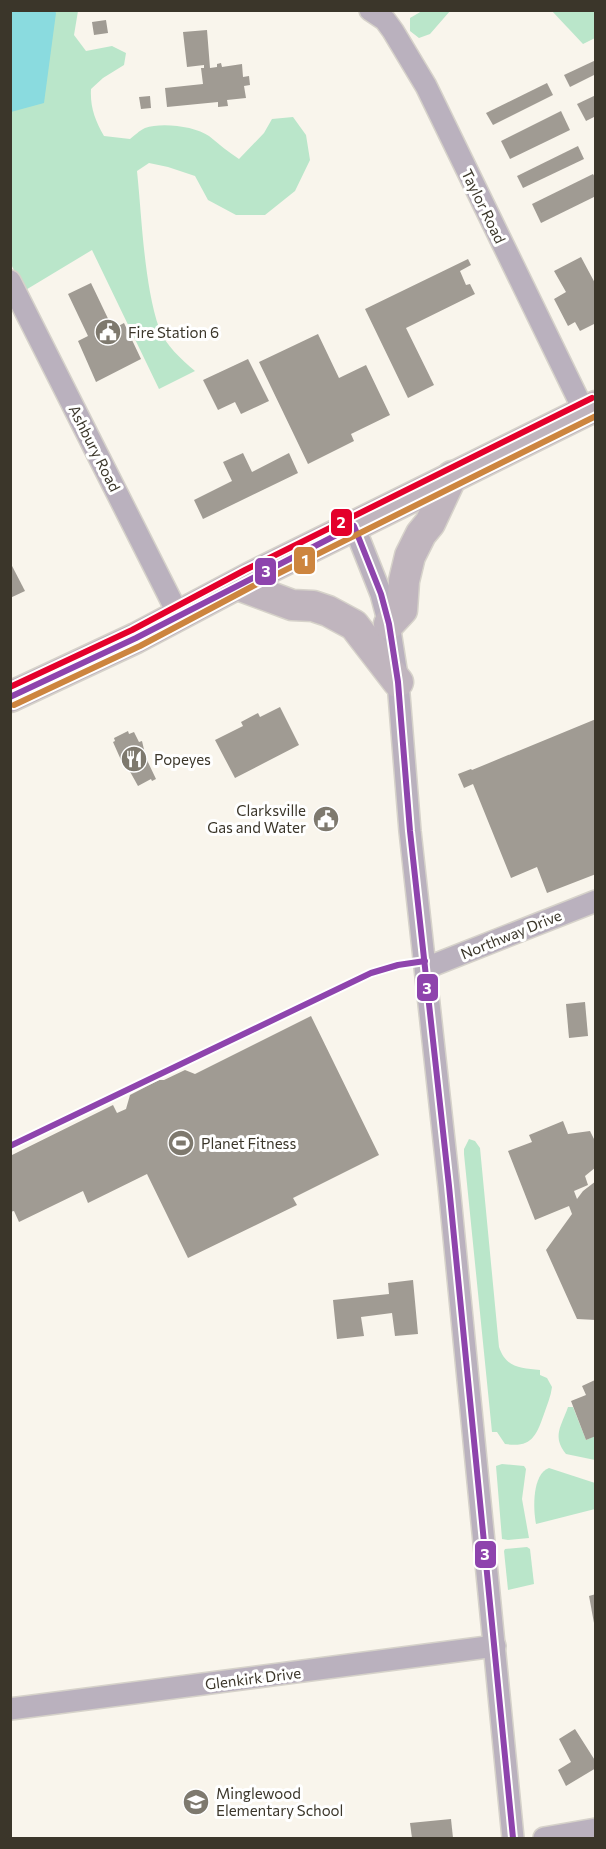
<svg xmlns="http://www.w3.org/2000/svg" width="606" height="1849" viewBox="0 0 606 1849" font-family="Commissioner,sans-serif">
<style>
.green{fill:#bae6ca}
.water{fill:#8adbdf}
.building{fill:#a09b93}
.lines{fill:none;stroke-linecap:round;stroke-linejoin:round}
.minor-casing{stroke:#d6d2ca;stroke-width:24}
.highway-casing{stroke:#d6d2ca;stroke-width:33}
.minor{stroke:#bab1be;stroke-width:21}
.highway{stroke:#c0b5be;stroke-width:30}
.bus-1-casing{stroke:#fff;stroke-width:10}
.bus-2-casing{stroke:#fff;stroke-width:10}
.bus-3-casing{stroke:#fff;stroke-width:10}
.bus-1{stroke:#8e44ad;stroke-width:6}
.bus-2{stroke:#cd853f;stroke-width:6}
.bus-3{stroke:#e4002b;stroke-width:6}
.labels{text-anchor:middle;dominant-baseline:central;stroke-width:6;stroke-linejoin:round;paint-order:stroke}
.street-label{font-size:15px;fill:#3b362a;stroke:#fff}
.poi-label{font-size:15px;fill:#3b362a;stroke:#fff;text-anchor:start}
.line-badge{stroke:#fff;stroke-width:2}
.badge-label{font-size:16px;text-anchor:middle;font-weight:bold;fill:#fff}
</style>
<rect width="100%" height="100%" fill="#f9f5ec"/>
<!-- green -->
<g class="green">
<path d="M11 11H78L74 35 86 51 112 46 126 53 124 65 103 78 91 89C90 107 95 120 104 136L130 139C134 136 140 130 145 128 161 122 195 126 209 136 219 144 228 152 239 159L264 133 272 119 293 117 306 135 310 160 295 191 265 215H236L208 200 195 176 168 167 149 163 137 171C142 219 144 284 159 328 166 346 181 359 195 371L159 389 92 250 24 291 11 264Z"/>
<polygon points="422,11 422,10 450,11 430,34 419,38 410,31 410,18"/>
<polygon points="552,11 595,11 595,38 583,44"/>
<path d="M469 1139 475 1141 480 1148 499 1347C506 1368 521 1368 540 1370V1375L547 1378 552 1387C551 1396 547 1405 544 1414 536 1437 531 1448 505 1444L497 1432H492L464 1154V1149Z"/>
<path d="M568 1407H573L586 1440 595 1436V1460L566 1454C552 1436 561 1427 568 1407Z"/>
<polygon points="502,1464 524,1466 526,1469 522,1499 529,1538 508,1540 502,1539 496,1466"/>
<path d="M549 1468 595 1483V1509L536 1524C533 1509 532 1474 549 1468Z"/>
<polygon points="527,1547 530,1549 534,1584 508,1590 504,1551 505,1549"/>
</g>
<!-- water -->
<polygon class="water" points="11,10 55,11 56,13 44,103 11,112"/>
<!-- building -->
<g class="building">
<polygon points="106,20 108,33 94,35 92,22"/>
<polygon points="207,30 210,68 217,67 217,64 221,63 222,67 242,64 243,77 249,76 250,85 244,86 246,98 227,100 228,106 218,107 218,102 167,107 165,88 203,84 201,68 204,68 204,65 187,67 183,32"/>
<polygon points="596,60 596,74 570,87 564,75"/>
<polygon points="547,83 553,95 493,125 486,113"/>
<polygon points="596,95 596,116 586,121 577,104"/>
<polygon points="150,96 151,108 141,109 139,97"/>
<polygon points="561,111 570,130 510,159 501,141"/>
<polygon points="578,146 584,159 523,188 517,176"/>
<polygon points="593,174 596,179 596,196 541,223 532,204"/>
<polygon points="581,257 596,285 596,323 580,331 575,322 568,326 554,299 566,292 554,271"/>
<polygon points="468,259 471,265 460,271 466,285 470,284 475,294 406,328 434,385 408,398 365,309"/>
<polygon points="91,283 113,329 124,323 141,359 96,382 78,341 88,336 68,294"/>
<polygon points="318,334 339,378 366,365 390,415 351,434 354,441 308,464 259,362"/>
<polygon points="248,359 269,401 241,414 235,402 218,410 203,380"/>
<polygon points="243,453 252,472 289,453 298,473 203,519 194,500 232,481 223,462"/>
<polygon points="10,562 25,591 10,598"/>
<polygon points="280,707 299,745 235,778 215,740 243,726 241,722 258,713 260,717"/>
<polygon points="596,719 596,874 547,893 537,867 511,878 473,784 464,788 458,774 471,769 472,770"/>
<polygon points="128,731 129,734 134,732 139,742 142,741 146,758 156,779 152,781 151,779 138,786 128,768 125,769 113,742 115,741 114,738"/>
<polygon points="585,1002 588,1036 569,1038 566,1004"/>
<polygon points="311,1016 379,1155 293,1198 297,1205 188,1258 147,1174 88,1203 83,1191 19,1222 14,1211 10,1212 10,1156 113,1105 117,1113 126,1109 130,1095 159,1080 164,1080 185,1070 195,1074"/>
<polygon points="563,1121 568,1134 590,1131 596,1143 596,1167 585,1176 588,1185 574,1191 577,1199 583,1191 596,1181 596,1320 577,1319 546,1250 572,1214 569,1206 535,1220 508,1151 532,1142 529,1135"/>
<polygon points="413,1280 418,1334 395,1336 392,1313 361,1317 364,1336 337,1339 333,1300 389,1294 388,1283"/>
<polygon points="595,1380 596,1436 586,1440 571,1401 586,1395 582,1386"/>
<polygon points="596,1594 596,1623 594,1623 589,1596"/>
<polygon points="575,1729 596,1762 596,1768 566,1786 558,1770 571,1762 559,1739"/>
<polygon points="451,1819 453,1838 412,1838 410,1823"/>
</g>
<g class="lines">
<defs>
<g id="minor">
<polyline points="370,10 385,20 393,31 426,86 584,411"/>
<polyline points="10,281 179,616"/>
<polyline points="354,526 381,594 389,624 398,682 410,831 449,1186 513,1838"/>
<polyline points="426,968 596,901"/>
<polyline points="10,1709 495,1646"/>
<polyline points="544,1838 596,1829"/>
</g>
<g id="highway">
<polyline points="238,585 292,605 313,606 328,611 354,625 398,682"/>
<polyline points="389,624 402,610 404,581 410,556 421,534 430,523 452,476"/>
<polyline points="10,697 136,638 249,578 596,406"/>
</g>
</defs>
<!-- minor casing -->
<use href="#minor" class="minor-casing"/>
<!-- highway casing -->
<use href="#highway" class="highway-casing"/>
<!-- minor -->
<use href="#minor" class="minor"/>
<!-- highway -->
<use href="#highway" class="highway"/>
<defs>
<g id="bus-1">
<polyline points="10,697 136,638 354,526 381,594 389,624 398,682 410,831 449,1186 513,1838"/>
<polyline points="10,1146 371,973 398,965 425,961"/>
</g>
<polyline id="bus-2" points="14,705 140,646 253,586 596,416"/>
<polyline id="bus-3" points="10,687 132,630 245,570 592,398"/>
</defs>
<!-- bus-1 casing -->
<use href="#bus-1" class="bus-1-casing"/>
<!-- bus-2 casing -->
<use href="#bus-2" class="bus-2-casing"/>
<!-- bus-3 casing -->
<use href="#bus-3" class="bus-3-casing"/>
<!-- bus-1 -->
<use href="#bus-1" class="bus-1"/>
<!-- bus-2 -->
<use href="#bus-2" class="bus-2"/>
<!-- bus-3 -->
<use href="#bus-3" class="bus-3"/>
</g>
<!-- icons -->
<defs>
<symbol id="civic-disc" viewBox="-11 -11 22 22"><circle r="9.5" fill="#7e796e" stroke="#fff"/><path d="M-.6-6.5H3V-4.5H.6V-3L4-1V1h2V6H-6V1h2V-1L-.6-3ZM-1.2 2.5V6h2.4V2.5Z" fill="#fff"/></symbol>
<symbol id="restaurant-disc" viewBox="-11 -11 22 22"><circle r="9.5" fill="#7e796e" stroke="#fff"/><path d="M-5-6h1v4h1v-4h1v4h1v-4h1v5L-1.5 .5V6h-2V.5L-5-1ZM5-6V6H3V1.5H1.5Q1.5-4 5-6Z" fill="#fff"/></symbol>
<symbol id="stadium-disc" viewBox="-11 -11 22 22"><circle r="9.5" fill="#7e796e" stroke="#fff"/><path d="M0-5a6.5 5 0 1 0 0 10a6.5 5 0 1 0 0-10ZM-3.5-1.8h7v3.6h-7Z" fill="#fff"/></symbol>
<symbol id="school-disc" viewBox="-11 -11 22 22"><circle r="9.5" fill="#7e796e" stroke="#fff"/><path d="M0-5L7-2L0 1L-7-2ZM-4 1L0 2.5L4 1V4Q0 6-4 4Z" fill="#fff"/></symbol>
</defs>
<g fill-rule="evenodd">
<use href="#civic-disc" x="93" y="317" width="30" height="30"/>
<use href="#restaurant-disc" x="119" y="744" width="30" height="30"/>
<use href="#civic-disc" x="311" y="804" width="30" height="30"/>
<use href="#stadium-disc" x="166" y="1128" width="30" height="30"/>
<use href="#school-disc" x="181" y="1787" width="30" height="30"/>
</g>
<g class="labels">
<!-- street labels -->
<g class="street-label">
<text transform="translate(484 206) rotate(64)">Taylor Road</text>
<text transform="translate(95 448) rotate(63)">Ashbury Road</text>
<text transform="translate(511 934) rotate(-22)">Northway Drive</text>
<text transform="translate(253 1678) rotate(-7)">Glenkirk Drive</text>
</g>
<!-- poi labels -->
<g class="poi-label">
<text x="128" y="332">Fire Station 6</text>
<text x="154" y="759">Popeyes</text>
<text x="306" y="810" text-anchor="end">Clarksville<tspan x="306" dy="17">Gas and Water</tspan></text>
<text x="201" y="1143">Planet Fitness</text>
<text x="216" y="1793">Minglewood<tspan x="216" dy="17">Elementary School</tspan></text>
</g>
</g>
<g class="line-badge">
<rect x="330" y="508" width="23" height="29" rx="6" fill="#e4002b"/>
<rect x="293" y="546" width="23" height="29" rx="6" fill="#cd853f"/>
<rect x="254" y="557" width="23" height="29" rx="6" fill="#8e44ad"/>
<rect x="416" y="973" width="23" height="29" rx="6" fill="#8e44ad"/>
<rect x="474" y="1540" width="23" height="29" rx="6" fill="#8e44ad"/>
</g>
<g class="badge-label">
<text x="341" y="528">2</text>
<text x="305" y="566">1</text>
<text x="266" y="577">3</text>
<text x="427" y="994">3</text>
<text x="485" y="1560">3</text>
</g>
<!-- border -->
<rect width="606" height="1849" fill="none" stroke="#3b362a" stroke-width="24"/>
</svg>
